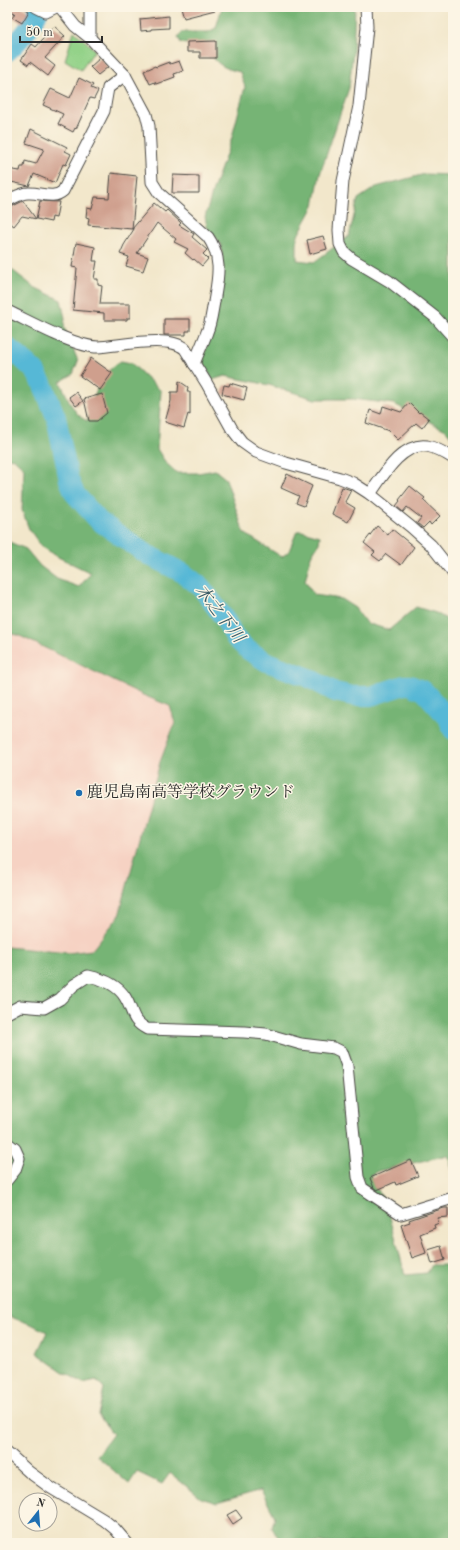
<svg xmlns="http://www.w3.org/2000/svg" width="460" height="1550" viewBox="0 0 460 1550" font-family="'Old Standard TT','Noto Serif JP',serif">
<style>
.built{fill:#f6d2c3}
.green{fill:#93d288;stroke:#5f7e5a}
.forest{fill:#76b474;stroke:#507050}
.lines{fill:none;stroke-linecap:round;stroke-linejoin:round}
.river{stroke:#57b8d6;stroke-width:20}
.building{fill:#cf9f8d}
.minor-casing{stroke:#494743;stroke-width:13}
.minor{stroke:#fff;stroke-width:11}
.poi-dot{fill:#1f6fb2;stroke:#fcf5e5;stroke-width:1.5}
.labels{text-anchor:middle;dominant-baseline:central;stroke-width:3;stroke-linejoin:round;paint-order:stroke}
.poi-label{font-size:16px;fill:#2b2b2b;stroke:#fcf5e5;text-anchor:start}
.water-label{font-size:17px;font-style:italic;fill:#3a5c67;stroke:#fcf5e5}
</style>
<rect width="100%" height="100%" fill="#fcf5e5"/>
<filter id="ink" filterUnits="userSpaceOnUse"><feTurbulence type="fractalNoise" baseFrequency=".025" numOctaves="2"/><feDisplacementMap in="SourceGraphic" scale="8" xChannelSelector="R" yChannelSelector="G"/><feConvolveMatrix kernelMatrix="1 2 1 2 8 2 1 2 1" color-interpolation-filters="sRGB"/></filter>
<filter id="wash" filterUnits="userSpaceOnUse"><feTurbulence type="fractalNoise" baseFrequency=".012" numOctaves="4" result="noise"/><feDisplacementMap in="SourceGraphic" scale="16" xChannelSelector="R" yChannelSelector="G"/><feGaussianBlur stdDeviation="0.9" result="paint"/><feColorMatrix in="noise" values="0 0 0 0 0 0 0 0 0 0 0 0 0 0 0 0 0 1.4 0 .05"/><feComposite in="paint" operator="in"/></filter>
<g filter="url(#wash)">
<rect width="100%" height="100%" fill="#f2e7cb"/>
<!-- built -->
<polygon class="built" points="7,633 18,635 143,695 170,706 175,723 160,762 119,916 92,950 68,953 7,947"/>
<!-- green -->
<polygon class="green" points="74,31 95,50 81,70 65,60"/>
<!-- forest -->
<g class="forest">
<path d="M222 7H355L353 52 349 88 320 174 314 206 297 237V260L314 262 349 236 358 199 376 187 425 174 453 175V439L446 430 394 404 353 399H315L269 385 225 376 212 380 203 360 222 286 223 266 221 244 208 231 205 217 213 190 231 141 245 87 240 72C221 68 216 63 205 47L181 43 178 37 182 32H208L216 28Z"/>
<path d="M7 266 34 287 61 300 65 318 64 327 78 361 73 374 60 382C68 396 72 414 87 421 93 397 99 374 121 361L131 363 161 391 157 449 166 463 177 473H198L215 470 226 479 244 533 282 557 289 551 297 531H302L320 536 319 543 311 556 305 581 314 595 341 599 355 608 366 623 389 630 416 607 436 613 453 623V1173L448 1155 378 1171 370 1175 388 1209 405 1275 427 1273 432 1265H446L453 1268V1543H282L272 1528 275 1517 261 1490 217 1503 201 1498 170 1473 162 1484 137 1472 129 1484 97 1456 113 1434 98 1415 104 1388 96 1380 83 1383 62 1371 37 1353 47 1332 31 1324 7 1316V947L68 953 92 950 119 916 160 762 175 723 170 706 143 695 18 635 7 633V541L26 549 40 566 57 579 79 587 91 573 58 557 41 546 29 529 22 510 24 468 14 459 7 458Z"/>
</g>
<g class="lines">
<!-- river -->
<g class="river">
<path d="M7 52C21 39 33 26 40 7"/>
<polyline points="7,347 21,358 35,371 42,383 56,417 69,480 75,494 99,521 148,555 183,573 201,587 224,618 236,639 248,650 267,662 307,677 335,692 353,696 371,696 404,685 410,685 424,691 448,718 453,730"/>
</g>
</g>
<g id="blocks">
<!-- building -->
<g class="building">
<polygon points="7,7 22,7 29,11 22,23 12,17 15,13 7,9"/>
<polygon points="181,7 214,7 215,10 184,18"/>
<polygon points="169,16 169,28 151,29 151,30 141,31 140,19"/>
<polygon points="54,26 65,36 45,58 55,66 48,76 30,62 28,65 21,60 32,44 36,47"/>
<polygon points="216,41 216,58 200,58 200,52 187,52 187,42"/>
<polygon points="100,58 108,67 98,75 90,67"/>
<polygon points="179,61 183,71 174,74 175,77 156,84 155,82 150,84 144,71 155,66 156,67 169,62 170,64"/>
<polygon points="79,78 93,85 91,88 98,91 94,99 90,98 76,129 75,128 73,132 58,124 63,114 43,105 51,89 70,98"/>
<polygon points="31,129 67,147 65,151 71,154 66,165 63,164 55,183 34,174 29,186 7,181 7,169 20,171 21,167 24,167 25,161 36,164 44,149 26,143"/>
<polygon points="111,173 137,176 132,229 88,225 89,218 86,217 87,208 92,209 95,197 109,198"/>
<polygon points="173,175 199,176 199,193 172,193"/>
<polygon points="23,201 36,219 40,201 59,202 56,218 52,217 51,222 22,216 14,226 7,221 7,213 13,206"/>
<polygon points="154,203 165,212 167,210 181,223 179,225 194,234 192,237 207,250 203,254 208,259 202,266 194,259 193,260 185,253 188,249 174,242 176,239 157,223 137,253 148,257 143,271 126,266 129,257 120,254 124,245 134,229 132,229"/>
<polygon points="323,236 327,249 310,254 307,240"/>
<polygon points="76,243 95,247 93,261 97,261 94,279 98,279 98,285 102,286 100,304 130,304 130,318 127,318 127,320 104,320 104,313 73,310 77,268 72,267"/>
<polygon points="164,319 190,319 190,331 186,331 186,335 164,335"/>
<polygon points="91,358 112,373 100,390 80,376"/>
<polygon points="179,381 188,387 187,392 190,392 190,415 188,414 184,428 165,422 171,401 171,392 178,392"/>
<polygon points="230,383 247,388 244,400 222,394 224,385 229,386"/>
<polygon points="76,392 83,401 76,406 69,397"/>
<polygon points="102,394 107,413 97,421 89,421 84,399"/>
<polygon points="409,403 419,413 420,412 429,419 422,428 416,423 398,440 389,431 366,423 370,410 381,414 383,406 401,412"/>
<polygon points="287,474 312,486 304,506 296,503 299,496 281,488"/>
<polygon points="410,486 425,498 423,500 440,516 431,525 429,522 423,528 417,523 421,518 407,507 403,512 396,506 400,501 399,500"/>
<polygon points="342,487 351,490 345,502 355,508 348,522 332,514"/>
<polygon points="377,526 388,535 392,529 414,547 401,565 386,554 380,561 372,555 375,552 364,543"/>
<polygon points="411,1160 418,1176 396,1185 395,1182 377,1190 374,1188 370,1178"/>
<polygon points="444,1208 448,1208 448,1217 437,1218 439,1223 434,1225 435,1228 420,1234 426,1253 412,1258 401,1225 410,1222 409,1220"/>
<polygon points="441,1246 445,1260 432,1264 428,1250"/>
<polygon points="236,1510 242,1518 233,1524 227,1515"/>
</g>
</g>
</g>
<g filter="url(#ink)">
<use href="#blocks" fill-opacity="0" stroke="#494743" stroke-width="1"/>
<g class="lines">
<defs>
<g id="minor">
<polyline points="36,7 46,12 56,7"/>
<path d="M60 7 75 26 90 38 125 75 146 114 149 126 152 182 159 193 208 237C223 259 218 278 214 302 212 312 211 323 207 332 203 343 198 353 194 364"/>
<polyline points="90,7 90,38"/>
<polyline points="366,7 367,27 359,106 343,181 339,230 340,244 344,252 352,259 389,281 435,317 453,337"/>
<path d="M7 201C14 198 20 193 28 193 40 192 53 200 63 191L104 111 108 88 125 75"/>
<path d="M7 311C29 321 75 347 98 347 119 346 169 334 185 349L207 384 232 429 242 442 256 452 286 463 340 478 353 483 370 494 411 527 431 545 453 573"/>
<path d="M370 494C382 477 402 442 427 446 437 448 445 453 453 458"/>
<path d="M7 1013 20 1006 44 1008 60 999 74 985 88 976C103 979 117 984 125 997 134 1011 130 1020 147 1029L244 1032 266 1034 301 1044 334 1048 342 1052 347 1066 358 1177 362 1188 401 1214 453 1198"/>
<polyline points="7,1143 15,1149 19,1158 15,1170 7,1180"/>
<polyline points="7,1452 29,1472 51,1488 104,1520 115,1529 127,1543"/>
</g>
</defs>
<!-- minor casing -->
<use href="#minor" class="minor-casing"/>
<!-- minor -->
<use href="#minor" class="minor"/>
</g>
</g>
<!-- markers -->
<circle class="poi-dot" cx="79" cy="793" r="4"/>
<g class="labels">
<!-- poi labels -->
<g class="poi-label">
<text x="87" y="793">鹿児島南高等学校グラウンド</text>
</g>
<!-- water labels -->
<g class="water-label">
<text transform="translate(219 614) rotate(52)">木之下川</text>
</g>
</g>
<!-- margin -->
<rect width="460" height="1550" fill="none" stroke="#fcf5e5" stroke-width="24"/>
<!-- north arrow -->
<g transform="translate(38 1512) rotate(17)"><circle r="19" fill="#fcf5e5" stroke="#a8a49b"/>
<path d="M0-3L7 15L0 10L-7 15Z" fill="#1f6fb2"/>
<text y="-6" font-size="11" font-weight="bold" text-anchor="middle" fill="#2b2b2b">N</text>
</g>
<!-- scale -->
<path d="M20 36v6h82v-6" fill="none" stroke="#2b2b2b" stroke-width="2"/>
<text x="26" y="36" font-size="12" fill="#2b2b2b" stroke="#fcf5e5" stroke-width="3" paint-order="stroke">50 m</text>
</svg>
